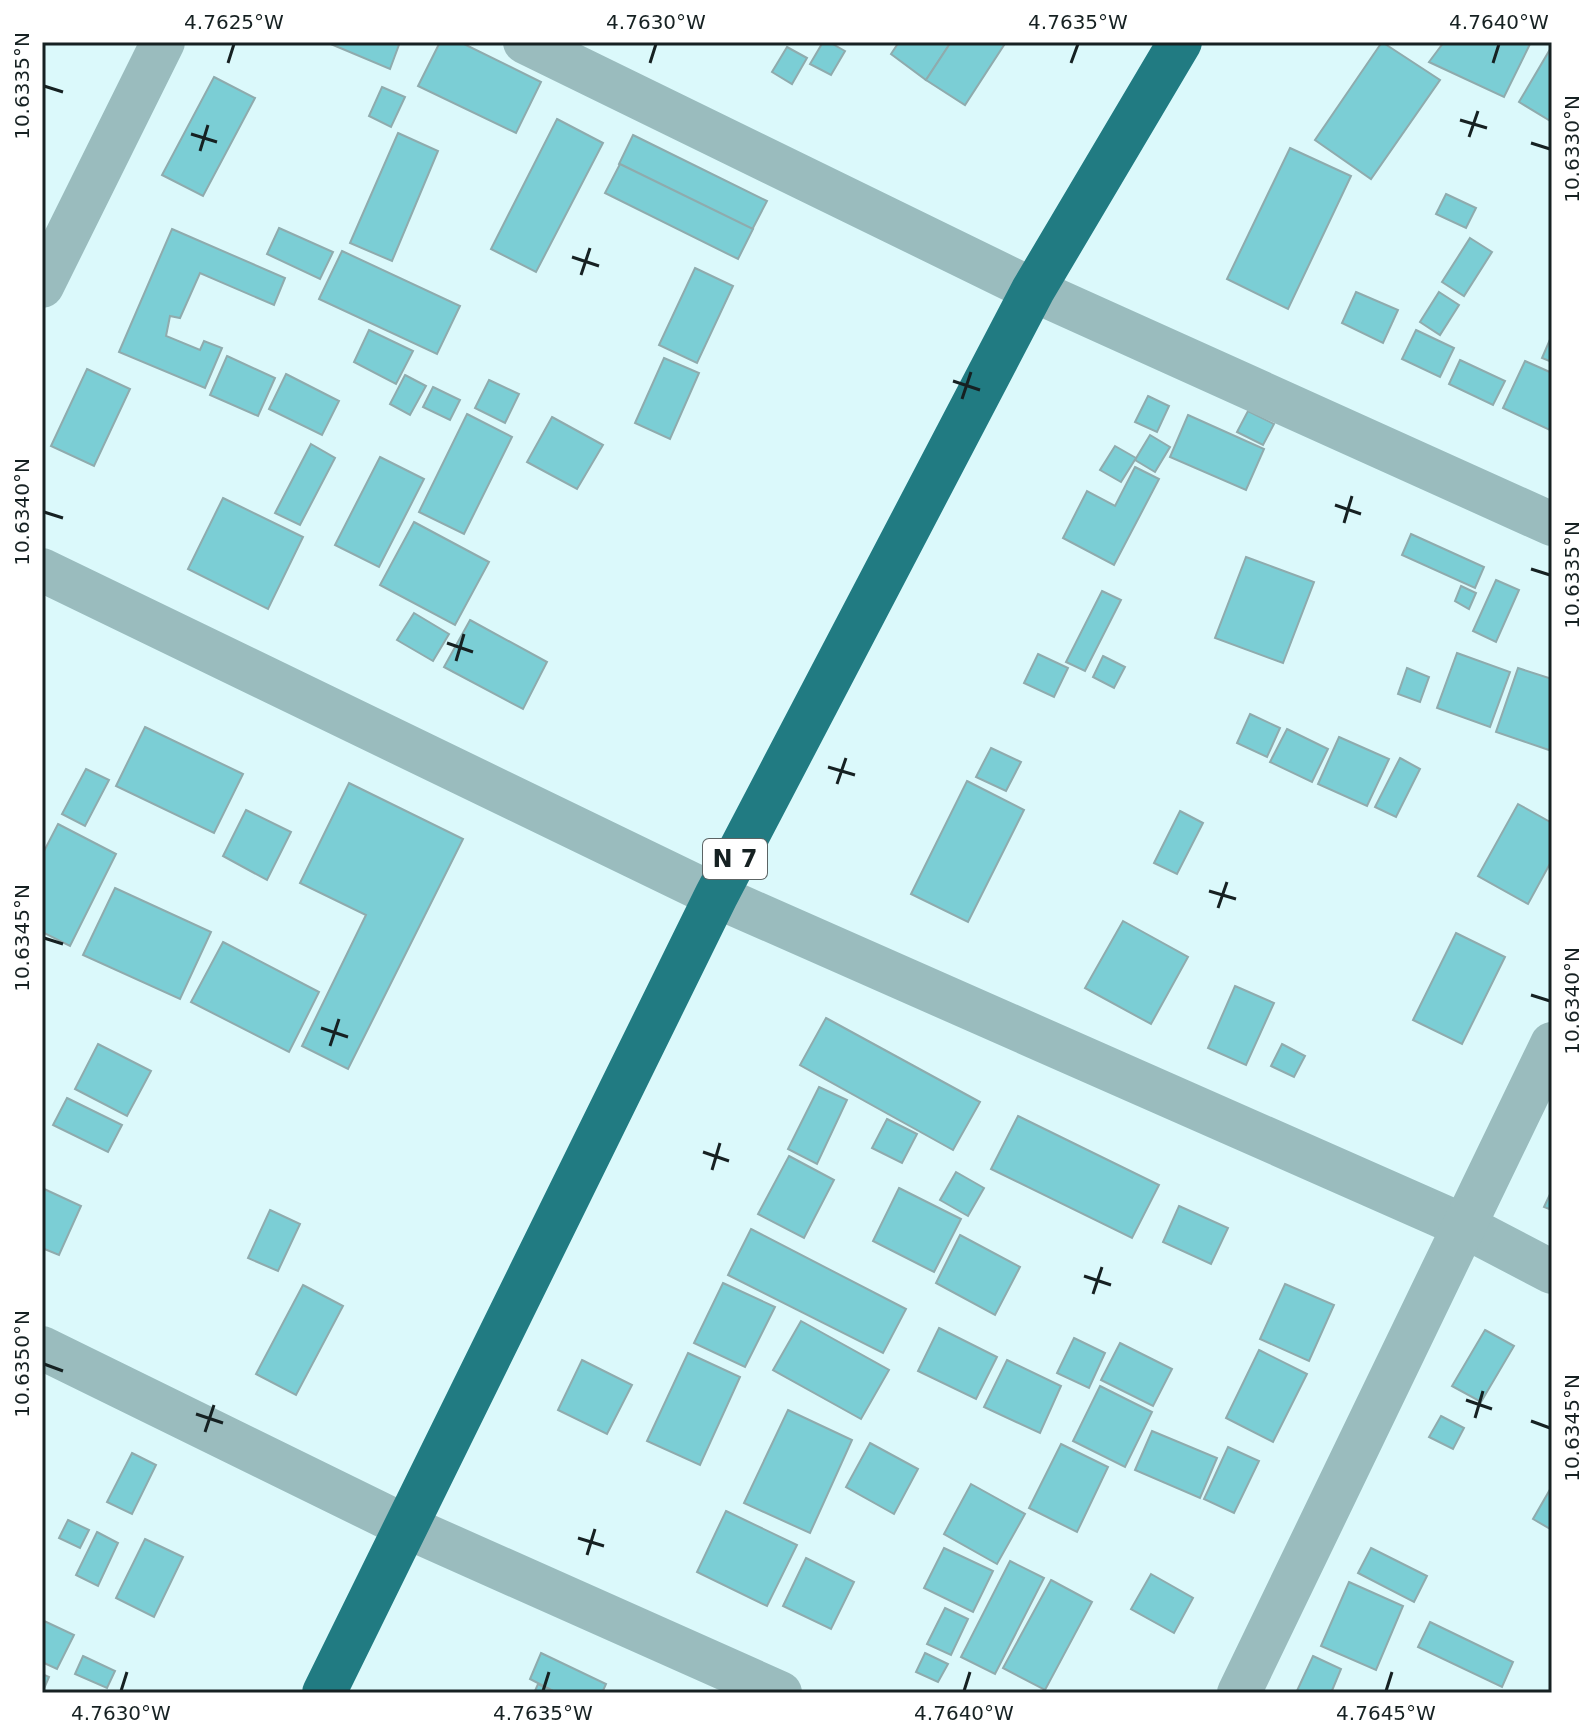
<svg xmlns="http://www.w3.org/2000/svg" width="1594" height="1735" viewBox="0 0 1594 1735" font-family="'DejaVu Sans',sans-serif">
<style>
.building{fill:#7bced5;stroke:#8fabad;stroke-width:2}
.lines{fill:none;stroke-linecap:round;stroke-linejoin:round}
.minor{stroke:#9abcbe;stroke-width:44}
.highway{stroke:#217b82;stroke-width:44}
.ticks{fill:none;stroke:#162122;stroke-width:3}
.labels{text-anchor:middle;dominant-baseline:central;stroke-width:6;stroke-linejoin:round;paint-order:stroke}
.shield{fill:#fff;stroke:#5c6464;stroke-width:2}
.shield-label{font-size:24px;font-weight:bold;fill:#162122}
.neatline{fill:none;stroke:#162122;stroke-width:3}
.ticks-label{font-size:20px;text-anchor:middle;fill:#162122}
</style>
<rect width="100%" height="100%" fill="#dbf9fb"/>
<!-- building -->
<g class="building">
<polygon points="326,42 400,42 390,69"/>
<polygon points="440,42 460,42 541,82 516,133 418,86"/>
<polygon points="823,42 829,42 845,51 831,75 810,64"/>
<polygon points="899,42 951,42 926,80 891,54"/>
<polygon points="951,42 1006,42 965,105 926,80"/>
<polygon points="1382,42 1440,80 1371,179 1315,140"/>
<polygon points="1444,42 1531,42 1504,97 1429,62"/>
<polygon points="1552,46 1552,122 1519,102"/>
<polygon points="787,47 807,58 792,84 772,72"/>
<polygon points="214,77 255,98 203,196 162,175"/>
<polygon points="382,87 405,97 391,127 369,116"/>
<polygon points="557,119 603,143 536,272 491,249"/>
<polygon points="398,133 438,151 392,261 350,243"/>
<polygon points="633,135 767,201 752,230 619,164"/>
<polygon points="1290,148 1351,176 1288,309 1227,279"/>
<polygon points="620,164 753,229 738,259 605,193"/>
<polygon points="1446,194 1476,208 1466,228 1436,214"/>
<polygon points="279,228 333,252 320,279 267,254"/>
<polygon points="172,229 285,278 274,305 200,273 180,318 170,316 166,336 200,350 204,341 222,348 205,388 119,352"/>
<polygon points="1470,238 1492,252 1464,296 1442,282"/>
<polygon points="342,251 460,306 437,354 319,299"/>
<polygon points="695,268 733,286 697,363 659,345"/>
<polygon points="1356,292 1398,310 1383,343 1342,323"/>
<polygon points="1439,292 1459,305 1440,335 1420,322"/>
<polygon points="369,330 413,351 396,384 354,362"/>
<polygon points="1416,330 1454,348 1440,377 1402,359"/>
<polygon points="1552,335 1552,362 1542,358"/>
<polygon points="227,356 275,378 258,416 210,395"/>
<polygon points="664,358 699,373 670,439 635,423"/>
<polygon points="1460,360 1505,381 1493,405 1449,384"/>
<polygon points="1525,361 1552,373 1552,431 1503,408"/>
<polygon points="87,369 130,389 94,466 51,446"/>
<polygon points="286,374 339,401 322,435 269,409"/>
<polygon points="405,375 426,386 410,415 390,404"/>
<polygon points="489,380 519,394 505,423 475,408"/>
<polygon points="433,387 460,400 450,420 423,407"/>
<polygon points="1148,396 1169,406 1157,432 1135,422"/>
<polygon points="1248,411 1274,424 1263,445 1237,432"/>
<polygon points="467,414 512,437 464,534 419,512"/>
<polygon points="1188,415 1264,449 1246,490 1170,457"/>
<polygon points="552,417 603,445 577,489 527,462"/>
<polygon points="1150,435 1170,447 1155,472 1135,460"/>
<polygon points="311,444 335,458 300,525 275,513"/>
<polygon points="1115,446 1136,458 1121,482 1100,470"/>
<polygon points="380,457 424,479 379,567 335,545"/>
<polygon points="1135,467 1159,479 1114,565 1063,538 1087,491 1115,506"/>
<polygon points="223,498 303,537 268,609 188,569"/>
<polygon points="414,522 489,562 455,625 380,585"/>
<polygon points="1411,534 1484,567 1475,588 1402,555"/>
<polygon points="1246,557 1314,582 1283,663 1215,638"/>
<polygon points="1496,580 1519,590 1496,642 1473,631"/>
<polygon points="1461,586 1476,593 1469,609 1455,601"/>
<polygon points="1102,591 1121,600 1085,671 1066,662"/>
<polygon points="414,613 449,634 433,661 397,640"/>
<polygon points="470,620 547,662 523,709 444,667"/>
<polygon points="1457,653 1510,672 1490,727 1437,708"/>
<polygon points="1038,654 1068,668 1054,697 1024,683"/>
<polygon points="1103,656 1125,667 1114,688 1093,677"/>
<polygon points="1407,668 1429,677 1420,702 1398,694"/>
<polygon points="1518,668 1552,679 1552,751 1496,732"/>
<polygon points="1250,714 1280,728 1267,757 1237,743"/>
<polygon points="145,727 243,774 214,833 116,786"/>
<polygon points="1287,729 1328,749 1312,782 1270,762"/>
<polygon points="1339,737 1389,759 1367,806 1318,784"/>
<polygon points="991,748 1021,762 1006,791 976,777"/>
<polygon points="1400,758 1420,769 1396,817 1375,807"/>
<polygon points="86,769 109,780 85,826 62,814"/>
<polygon points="967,781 1024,810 968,922 911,894"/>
<polygon points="349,783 463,839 348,1069 302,1046 366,915 300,883"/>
<polygon points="1518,804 1552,823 1552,860 1528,904 1478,876"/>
<polygon points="246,810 291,832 267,880 223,856"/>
<polygon points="1180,811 1203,823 1177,874 1154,863"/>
<polygon points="58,824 116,854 70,946 42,932 42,855"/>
<polygon points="115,888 211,932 180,999 83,955"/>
<polygon points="1123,921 1188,957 1151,1024 1085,988"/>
<polygon points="1456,933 1505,957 1462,1044 1413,1020"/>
<polygon points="223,942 319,992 289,1052 191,1002"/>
<polygon points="1235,986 1274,1003 1246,1065 1208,1048"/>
<polygon points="826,1018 980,1102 953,1150 800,1065"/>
<polygon points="98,1044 151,1071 127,1116 75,1089"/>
<polygon points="1282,1044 1305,1056 1294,1077 1271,1066"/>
<polygon points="819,1087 847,1100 817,1164 788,1149"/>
<polygon points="67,1098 122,1125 108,1152 53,1125"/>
<polygon points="1018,1116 1159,1185 1132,1238 991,1169"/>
<polygon points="887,1119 917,1134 902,1163 872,1148"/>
<polygon points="789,1156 834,1180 804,1238 758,1214"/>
<polygon points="956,1172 984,1188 968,1216 940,1200"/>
<polygon points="42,1188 81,1206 59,1255 42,1248"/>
<polygon points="899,1188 961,1219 934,1272 873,1241"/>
<polygon points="1552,1190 1552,1210 1544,1207"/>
<polygon points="1179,1206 1228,1228 1211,1264 1163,1242"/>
<polygon points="270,1210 300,1224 278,1271 248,1258"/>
<polygon points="751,1229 906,1309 883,1353 728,1275"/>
<polygon points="960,1235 1020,1267 995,1315 936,1283"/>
<polygon points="723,1283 775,1307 745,1367 694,1343"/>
<polygon points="1285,1284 1334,1305 1309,1361 1260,1339"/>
<polygon points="303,1285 343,1306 296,1395 256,1374"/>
<polygon points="801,1321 889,1370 861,1419 773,1370"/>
<polygon points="939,1328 997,1357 976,1399 918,1371"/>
<polygon points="1485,1330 1514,1346 1481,1402 1452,1386"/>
<polygon points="1074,1338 1105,1353 1089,1388 1057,1373"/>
<polygon points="1120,1343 1172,1369 1153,1406 1101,1380"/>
<polygon points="1259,1350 1307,1374 1273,1442 1226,1418"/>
<polygon points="688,1353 740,1377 700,1465 647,1441"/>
<polygon points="582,1360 632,1385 607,1434 558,1410"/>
<polygon points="1007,1360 1061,1386 1040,1433 984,1407"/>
<polygon points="1100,1386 1152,1412 1125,1467 1073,1441"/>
<polygon points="788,1410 852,1440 810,1533 744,1503"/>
<polygon points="1441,1416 1464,1428 1453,1449 1429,1437"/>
<polygon points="1152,1431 1217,1458 1200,1498 1135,1470"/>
<polygon points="870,1443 918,1469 894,1514 846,1487"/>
<polygon points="1061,1444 1108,1467 1077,1532 1029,1508"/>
<polygon points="1228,1447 1259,1461 1234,1513 1204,1499"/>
<polygon points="132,1453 156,1465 132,1514 107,1502"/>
<polygon points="971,1484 1025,1514 997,1564 944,1534"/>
<polygon points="1552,1486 1552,1530 1533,1519"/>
<polygon points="726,1511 797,1545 767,1606 697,1572"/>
<polygon points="68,1520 89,1530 80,1548 59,1538"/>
<polygon points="97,1532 118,1543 98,1586 76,1575"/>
<polygon points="145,1539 183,1557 154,1617 116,1598"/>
<polygon points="944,1548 993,1571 973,1612 924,1588"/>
<polygon points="1371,1548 1427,1576 1414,1602 1358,1573"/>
<polygon points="806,1558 854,1582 831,1629 783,1606"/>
<polygon points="1010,1561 1044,1578 995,1674 961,1657"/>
<polygon points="1151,1574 1193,1598 1174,1633 1131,1609"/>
<polygon points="1051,1580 1092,1602 1045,1690 1003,1668"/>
<polygon points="1349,1582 1403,1606 1376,1670 1321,1646"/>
<polygon points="945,1608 968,1619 951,1655 927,1644"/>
<polygon points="42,1620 74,1635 57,1669 42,1662"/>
<polygon points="1430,1622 1513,1662 1502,1687 1418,1647"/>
<polygon points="541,1653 606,1684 602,1693 557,1693 530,1679"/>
<polygon points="925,1653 948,1664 938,1682 916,1672"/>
<polygon points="83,1656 115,1671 107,1688 75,1674"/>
<polygon points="1313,1656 1341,1669 1331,1693 1296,1693"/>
<polygon points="42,1674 49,1677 42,1693"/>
<polygon points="538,1684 557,1693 534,1693"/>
</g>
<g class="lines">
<!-- minor -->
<g class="minor">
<polyline points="525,42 1033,290 1552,524"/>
<polyline points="42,286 163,42"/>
<polyline points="42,570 716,896 1464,1226 1552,1272"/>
<polyline points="42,1348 407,1527 780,1693"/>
<polyline points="1239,1693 1552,1044"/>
</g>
<!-- highway -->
<polyline class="highway" points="324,1693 716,896 1033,290 1180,42"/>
</g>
<!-- ticks -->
<path class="ticks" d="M228 63 234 44M650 63 656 44M1071 63 1078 44M1493 63 1499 44M44 86 63 92M1460 120 1487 128M191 134 217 142M1469 137 1478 111M1531 143 1550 149M200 151 208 125M572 257 599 266M581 275 590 248M953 381 980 390M962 399 971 372M1335 505 1361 514M44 512 63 518M1344 523 1352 496M1531 569 1550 575M447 643 473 652M456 661 464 634M828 767 855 775M837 784 846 758M1209 891 1236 899M1218 908 1227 882M44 938 63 944M1531 995 1550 1001M321 1028 348 1037M330 1046 339 1019M703 1152 729 1161M712 1170 720 1143M1084 1276 1111 1285M1093 1294 1102 1267M44 1364 63 1371M1466 1400 1492 1409M196 1414 223 1423M1475 1418 1483 1391M1531 1421 1550 1428M205 1432 214 1405M578 1538 604 1546M587 1555 595 1529M121 1691 127 1672M543 1691 549 1672M964 1691 970 1672M1386 1691 1392 1672"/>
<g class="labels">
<!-- shield labels -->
<rect class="shield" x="703" y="839" width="64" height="40" rx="6"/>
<g class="shield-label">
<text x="735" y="859">N 7</text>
</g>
</g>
<!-- border -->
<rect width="1594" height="1735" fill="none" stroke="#ffffff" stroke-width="88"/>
<rect x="44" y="44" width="1506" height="1647" class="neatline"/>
<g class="ticks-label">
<text x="234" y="29">4.7625°W</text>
<text x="656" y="29">4.7630°W</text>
<text x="1078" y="29">4.7635°W</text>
<text x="1499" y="29">4.7640°W</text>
<text transform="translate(22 86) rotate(-90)" y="7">10.6335°N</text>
<text transform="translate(1572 149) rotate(-90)" y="7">10.6330°N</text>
<text transform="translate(22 512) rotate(-90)" y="7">10.6340°N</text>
<text transform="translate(1572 575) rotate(-90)" y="7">10.6335°N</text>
<text transform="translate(22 938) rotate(-90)" y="7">10.6345°N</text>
<text transform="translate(1572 1001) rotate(-90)" y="7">10.6340°N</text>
<text transform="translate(22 1364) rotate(-90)" y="7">10.6350°N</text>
<text transform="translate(1572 1428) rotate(-90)" y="7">10.6345°N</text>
<text x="121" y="1720">4.7630°W</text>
<text x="543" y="1720">4.7635°W</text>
<text x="964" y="1720">4.7640°W</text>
<text x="1386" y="1720">4.7645°W</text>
</g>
</svg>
